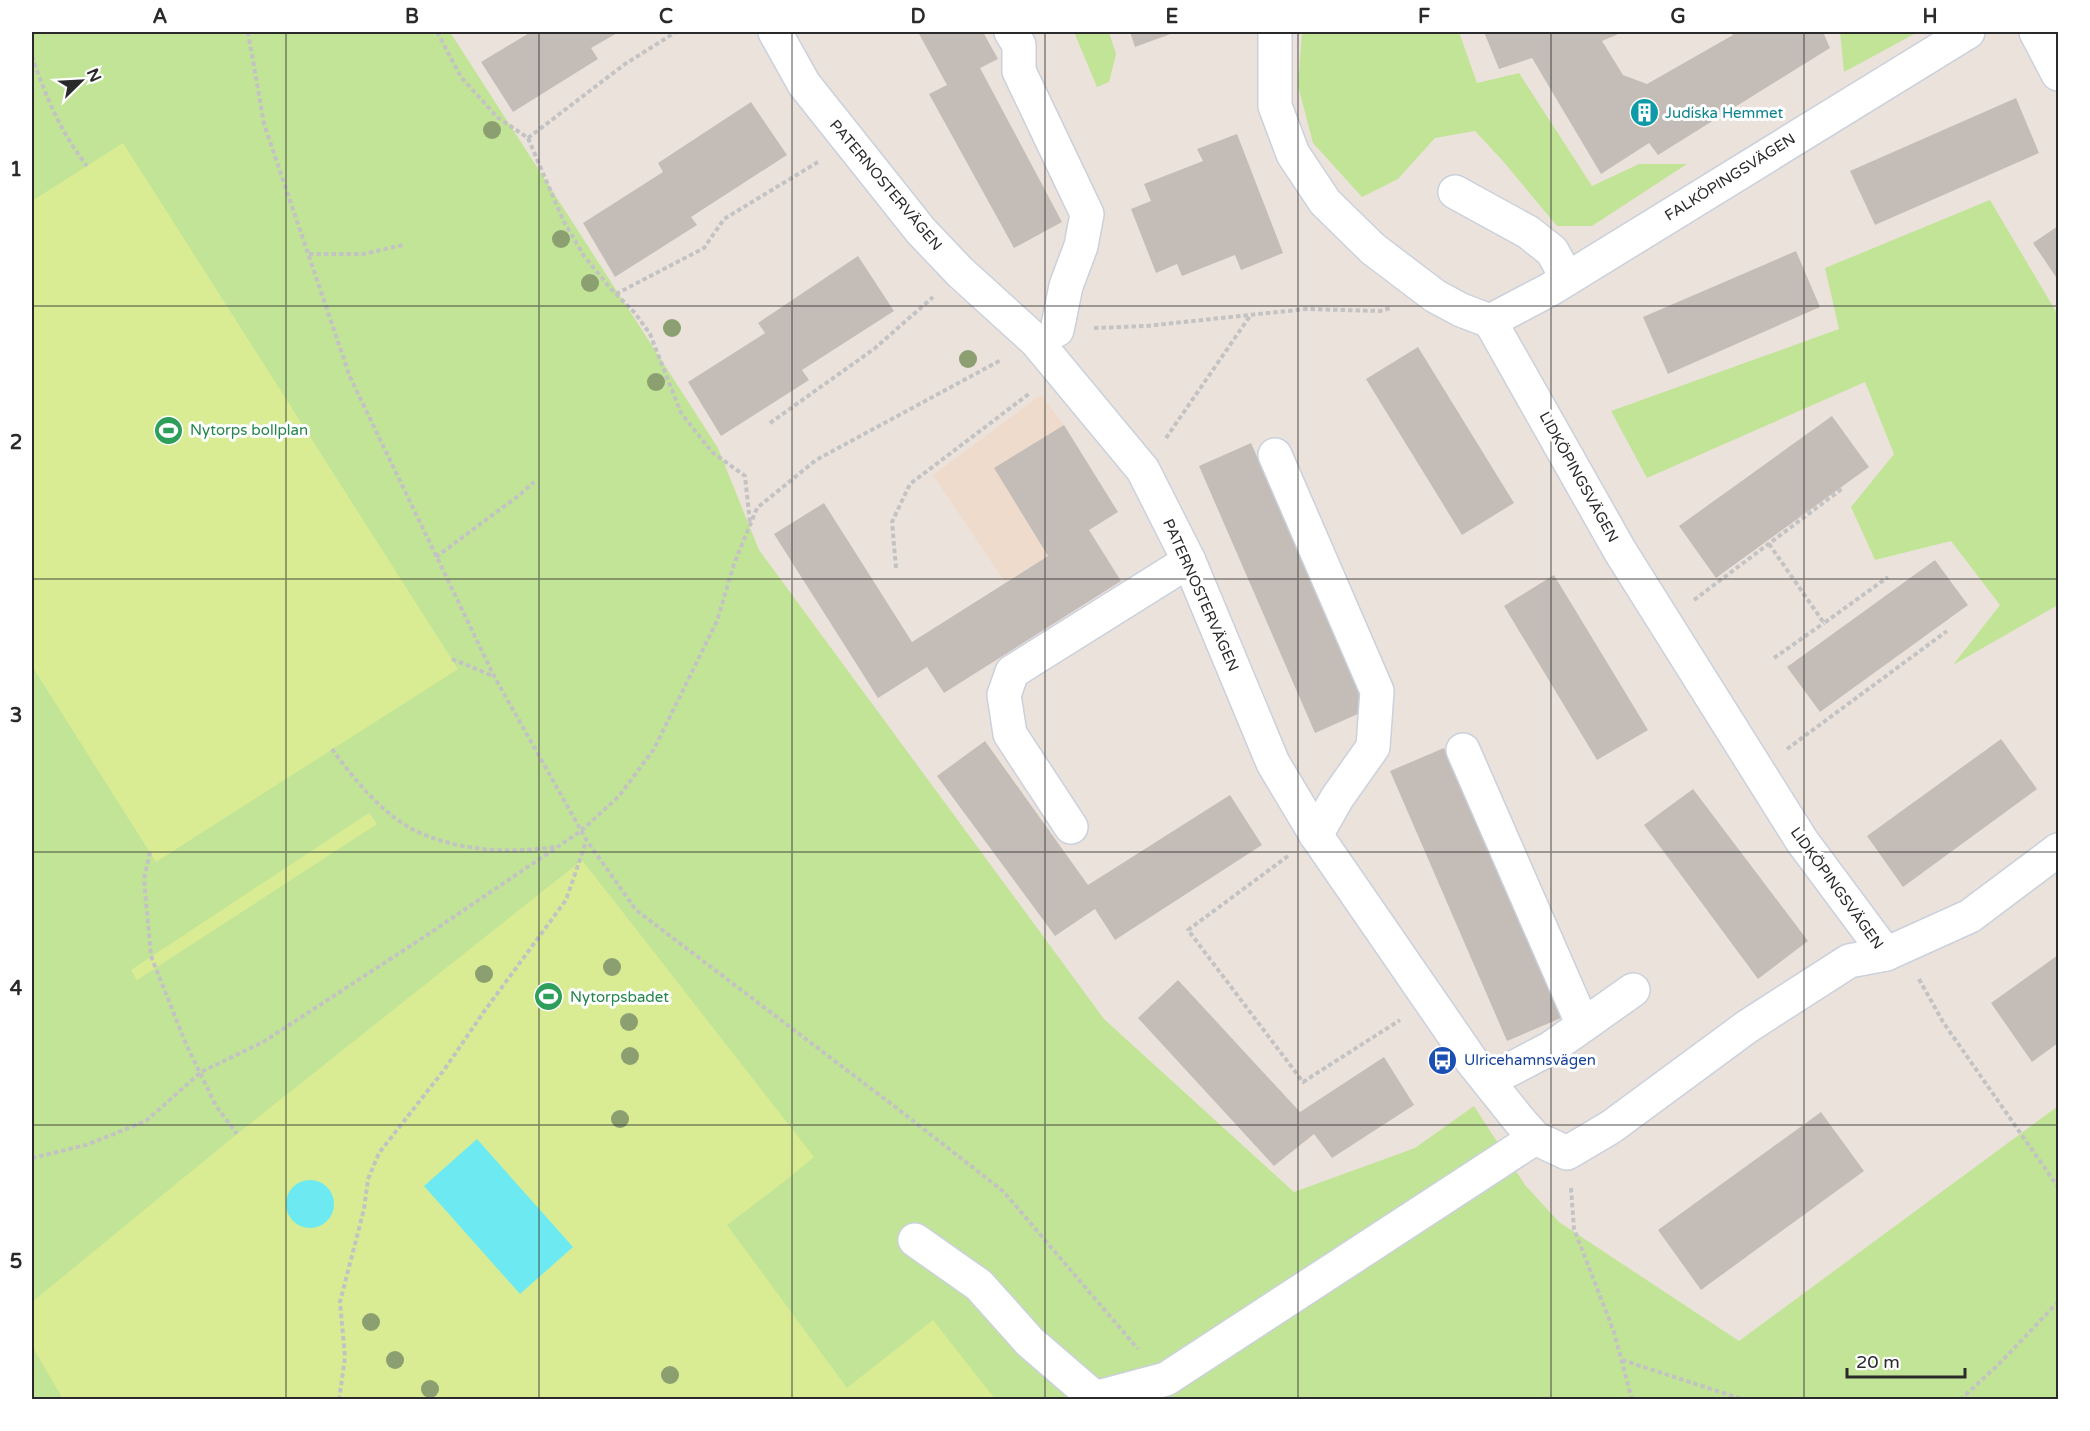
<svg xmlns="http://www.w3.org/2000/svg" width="2090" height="1431" viewBox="0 0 2090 1431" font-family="'Varela Round',sans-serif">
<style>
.education{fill:#eedbcb}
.green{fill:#c2e497}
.pitch{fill:#d9ec93}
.water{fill:#6deaf1}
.building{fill:#c4bdb7}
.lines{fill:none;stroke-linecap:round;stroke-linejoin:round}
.minor-casing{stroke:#cad1dc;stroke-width:36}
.path{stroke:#c3c3c3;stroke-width:4;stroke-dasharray:4.5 3;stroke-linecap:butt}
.minor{stroke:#fff;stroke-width:33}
.tree{fill:#8b9f71}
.grid{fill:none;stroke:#2a2a2a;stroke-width:1.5;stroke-opacity:0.55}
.labels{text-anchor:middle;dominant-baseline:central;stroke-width:6;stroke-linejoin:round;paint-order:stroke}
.culture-label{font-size:15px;fill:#0d838f;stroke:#fff;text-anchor:start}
.street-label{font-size:15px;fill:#2a2a2a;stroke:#fff}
.leisure-label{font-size:15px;fill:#27864d;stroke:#fff;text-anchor:start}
.transit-label{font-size:15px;fill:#164399;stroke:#fff;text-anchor:start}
.neatline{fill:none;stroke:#2a2a2a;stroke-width:2}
.grid-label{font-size:20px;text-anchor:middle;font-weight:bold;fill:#2a2a2a}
</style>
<rect width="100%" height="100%" fill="#ece2dc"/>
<!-- education -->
<polygon class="education" points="1041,395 1064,425 994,468 1048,556 1005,582 933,475"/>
<!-- green -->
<g class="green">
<polygon points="32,32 450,32 718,448 759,550 1104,1019 1294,1192 1415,1148 1474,1106 1525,1185 1559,1222 1739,1341 2058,1106 2058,1399 32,1399"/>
<polygon points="1074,32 1109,32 1116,54 1109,82 1097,87"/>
<polygon points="1302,32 1459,32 1477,83 1519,73 1592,186 1639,164 1687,164 1592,226 1557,226 1502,160 1475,131 1435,138 1398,179 1362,197 1313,143 1298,86"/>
<polygon points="1840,32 1918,32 1844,72"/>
<polygon points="1990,200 2058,315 2058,605 1953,665 2000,605 1951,541 1875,560 1851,507 1894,454 1865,382 1647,478 1611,411 1839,329 1825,268"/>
</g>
<!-- pitch -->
<g class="pitch">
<polygon points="123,143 458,669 156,862 32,666 32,201"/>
<polygon points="369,813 377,824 137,980 131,970"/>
<polygon points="582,860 814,1157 776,1188 727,1225 847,1388 933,1320 995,1399 63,1399 32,1346 32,1302 237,1134"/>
</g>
<!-- water -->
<g class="water">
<polygon points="477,1139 573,1247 520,1294 424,1186"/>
<circle cx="310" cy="1204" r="24"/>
</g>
<!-- building -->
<g class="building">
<polygon points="531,32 619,32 591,48 598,59 513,112 481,62"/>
<polygon points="918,32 983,32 998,59 980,68 1062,222 1014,248 929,94 947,85"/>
<polygon points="1130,32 1176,32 1135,47"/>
<polygon points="1484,32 1623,32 1602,41 1623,75 1647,84 1733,35 1731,32 1823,32 1830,48 1658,155 1649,143 1601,174 1532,58 1499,69"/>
<polygon points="2016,98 2039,153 1875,225 1850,171"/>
<polygon points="751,102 787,155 691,217 697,225 615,277 583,223 663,172 658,163"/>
<polygon points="1237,134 1283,253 1241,270 1235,255 1182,276 1177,264 1156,273 1131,209 1151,201 1144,184 1203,161 1197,149"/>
<polygon points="2058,226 2058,280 2033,243"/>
<polygon points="1796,251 1820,307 1668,374 1643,317"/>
<polygon points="858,256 894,311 802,370 809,380 721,436 688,382 765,333 758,323"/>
<polygon points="1418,347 1514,503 1462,535 1366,379"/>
<polygon points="1832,416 1869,467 1716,578 1679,526"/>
<polygon points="1064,425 1118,512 1089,530 1121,581 944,693 927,667 878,698 774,534 824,503 912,642 1048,556 994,468"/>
<polygon points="1251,443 1367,710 1315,733 1199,466"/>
<polygon points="1935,560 1968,605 1820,712 1787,667"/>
<polygon points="1554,575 1648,730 1597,760 1504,606"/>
<polygon points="2001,739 2037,789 1903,887 1867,836"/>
<polygon points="985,741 1088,885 1230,795 1262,845 1115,940 1095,909 1055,936 937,776"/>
<polygon points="1444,748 1561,1018 1507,1041 1390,771"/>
<polygon points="1693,789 1808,941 1758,979 1644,825"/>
<polygon points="2058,955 2058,1043 2032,1062 1991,1003"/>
<polygon points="1178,980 1300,1112 1384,1057 1414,1105 1332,1158 1314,1134 1274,1166 1138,1018"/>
<polygon points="1821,1112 1864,1171 1701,1290 1658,1230"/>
</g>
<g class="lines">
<defs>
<g id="minor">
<polyline points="775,32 804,84 921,231 960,272 1036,341 1143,470 1189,561 1273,763 1316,835 1471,1060 1519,1120 1535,1138 1567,1153 1611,1127 1748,1026 1849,961 1886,954 1970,916 2058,850"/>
<polyline points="1011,32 1019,45 1019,71 1087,214 1081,246 1066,286 1057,330"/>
<polyline points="1275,32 1275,106 1293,154 1325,202 1373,249 1435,296 1461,310 1490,321 1620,551 1802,841 1886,954"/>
<polyline points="2036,32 2058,74"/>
<polyline points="1455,192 1528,232 1552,251 1567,278"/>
<polyline points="1490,321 1549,290 1968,32"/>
<polyline points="1275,455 1377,691 1373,747 1337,798 1316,835"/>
<polyline points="1463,750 1583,1025"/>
<polyline points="1071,827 1010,734 1004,695 1012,672 1189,561"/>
<polyline points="1488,1081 1551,1048 1633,990"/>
<polyline points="915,1240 979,1285 1030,1342 1095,1398 1166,1379 1535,1138"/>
</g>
</defs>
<!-- minor casing -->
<use href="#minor" class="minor-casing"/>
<!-- path -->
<g class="path">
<polyline points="248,32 264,124 350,377 494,676 587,841 636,910 894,1106 1003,1191 1138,1349"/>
<polyline points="437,32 461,77 497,117 528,138 563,220 584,256 611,289 635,313 650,334 681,413 712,452 745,476 750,523"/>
<path d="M32 56C45 95 61 133 87 166"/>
<polyline points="528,138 625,64 676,32"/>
<polyline points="309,254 363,254 403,245"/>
<polyline points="616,294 704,248 724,219 818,162"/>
<polyline points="1094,328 1146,326 1306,309 1380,311 1391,308"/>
<polyline points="770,423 874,349 933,297"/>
<polyline points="1166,438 1250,316"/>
<polyline points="1769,544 1824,623 1888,577"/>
<polyline points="436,557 518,496 534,482"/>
<polyline points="896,568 892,522 910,484 1030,393"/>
<polyline points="1694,600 1843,488"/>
<polyline points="1774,658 1824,623"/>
<polyline points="452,659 493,676"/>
<path d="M332 749C354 779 381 813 414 830 457 851 508 854 554 847"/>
<polyline points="1787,749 1947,631"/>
<polyline points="150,852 144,879 151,956 186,1044 216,1106 237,1134"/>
<polyline points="1288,856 1188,930 1303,1082 1400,1020"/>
<polyline points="1919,979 1943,1022 2058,1187"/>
<polyline points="32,1158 86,1145 146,1121 201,1072 263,1042 418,941 581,831 619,796 654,749 717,621 734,564 757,508 816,460 1001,360"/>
<polyline points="1571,1188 1574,1229 1614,1332 1632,1400"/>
<polyline points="1622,1360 1745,1400"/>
<polyline points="339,1400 345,1357 340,1302 364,1209 368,1179 379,1153 444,1070 483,1013 566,900 586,842"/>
<polyline points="1960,1400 1998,1365 2058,1302"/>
</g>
<!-- minor -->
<use href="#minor" class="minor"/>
</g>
<!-- trees -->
<g class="tree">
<circle cx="492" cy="130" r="9"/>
<circle cx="561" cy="239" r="9"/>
<circle cx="590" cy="283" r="9"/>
<circle cx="672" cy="328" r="9"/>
<circle cx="968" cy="359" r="9"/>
<circle cx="656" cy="382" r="9"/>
<circle cx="612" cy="967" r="9"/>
<circle cx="484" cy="974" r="9"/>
<circle cx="629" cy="1022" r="9"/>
<circle cx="630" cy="1056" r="9"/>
<circle cx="620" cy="1119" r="9"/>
<circle cx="371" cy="1322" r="9"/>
<circle cx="395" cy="1360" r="9"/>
<circle cx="670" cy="1375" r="9"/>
<circle cx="430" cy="1389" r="9"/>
</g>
<!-- grid -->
<path class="grid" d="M286 32V1400M539 32V1400M792 32V1400M1045 32V1400M1298 32V1400M1551 32V1400M1804 32V1400M32 306H2058M32 579H2058M32 852H2058M32 1125H2058"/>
<!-- icons -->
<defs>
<symbol id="building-disc" viewBox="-11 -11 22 22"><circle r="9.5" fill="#0f9aa8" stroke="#fff"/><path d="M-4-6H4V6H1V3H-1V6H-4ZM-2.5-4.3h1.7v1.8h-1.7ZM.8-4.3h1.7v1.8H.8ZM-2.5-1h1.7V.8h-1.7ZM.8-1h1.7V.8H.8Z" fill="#fff"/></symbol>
<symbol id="stadium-disc" viewBox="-11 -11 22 22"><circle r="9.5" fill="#2e9e5b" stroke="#fff"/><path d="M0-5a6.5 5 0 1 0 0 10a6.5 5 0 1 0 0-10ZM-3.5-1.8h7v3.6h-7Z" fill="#fff"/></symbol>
<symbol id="bus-disc" viewBox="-11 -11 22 22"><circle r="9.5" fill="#1a4fb4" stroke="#fff"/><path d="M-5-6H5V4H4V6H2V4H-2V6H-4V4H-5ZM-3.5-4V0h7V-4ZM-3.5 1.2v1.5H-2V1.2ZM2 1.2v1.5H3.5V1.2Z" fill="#fff"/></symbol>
</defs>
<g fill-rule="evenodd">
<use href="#building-disc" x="1628" y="96" width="33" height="33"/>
<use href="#stadium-disc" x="152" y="414" width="33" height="33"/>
<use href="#stadium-disc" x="532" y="980" width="33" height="33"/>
<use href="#bus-disc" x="1426" y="1044" width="33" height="33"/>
</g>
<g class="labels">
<!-- culture labels -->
<g class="culture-label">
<text x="1665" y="113">Judiska Hemmet</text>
</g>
<!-- street labels -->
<g class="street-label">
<text transform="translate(1730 177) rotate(-32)">FALKÖPINGSVÄGEN</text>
<text transform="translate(886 185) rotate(50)">PATERNOSTERVÄGEN</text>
<text transform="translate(1579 477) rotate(61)">LIDKÖPINGSVÄGEN</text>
<text transform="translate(1201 595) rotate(66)">PATERNOSTERVÄGEN</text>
<text transform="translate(1837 888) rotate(54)">LIDKÖPINGSVÄGEN</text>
</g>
<!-- leisure labels -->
<g class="leisure-label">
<text x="190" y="430">Nytorps bollplan</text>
<text x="570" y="997">Nytorpsbadet</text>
</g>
<!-- transit labels -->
<g class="transit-label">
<text x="1464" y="1060">Ulricehamnsvägen</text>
</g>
</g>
<!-- border -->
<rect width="2090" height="1431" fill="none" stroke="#ffffff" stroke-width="66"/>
<!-- north arrow -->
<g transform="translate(81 81) rotate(66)" stroke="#ffffff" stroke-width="4.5" paint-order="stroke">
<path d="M0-4.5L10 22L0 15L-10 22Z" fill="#2a2a2a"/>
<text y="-9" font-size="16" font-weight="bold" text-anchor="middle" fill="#2a2a2a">N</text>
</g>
<!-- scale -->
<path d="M1847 1368v9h118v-9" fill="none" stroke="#2a2a2a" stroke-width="3"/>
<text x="1856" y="1368" font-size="18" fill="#2a2a2a" stroke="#ffffff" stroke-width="4.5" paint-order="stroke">20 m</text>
<rect x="33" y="33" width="2024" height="1365" class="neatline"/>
<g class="grid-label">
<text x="160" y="23">A</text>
<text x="412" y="23">B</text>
<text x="666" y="23">C</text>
<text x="918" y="23">D</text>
<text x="1172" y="23">E</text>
<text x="1424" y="23">F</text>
<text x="1678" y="23">G</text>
<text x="1930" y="23">H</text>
<text x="16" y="176">1</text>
<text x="16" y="449">2</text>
<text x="16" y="722">3</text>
<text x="16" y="995">4</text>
<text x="16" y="1268">5</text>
</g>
</svg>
